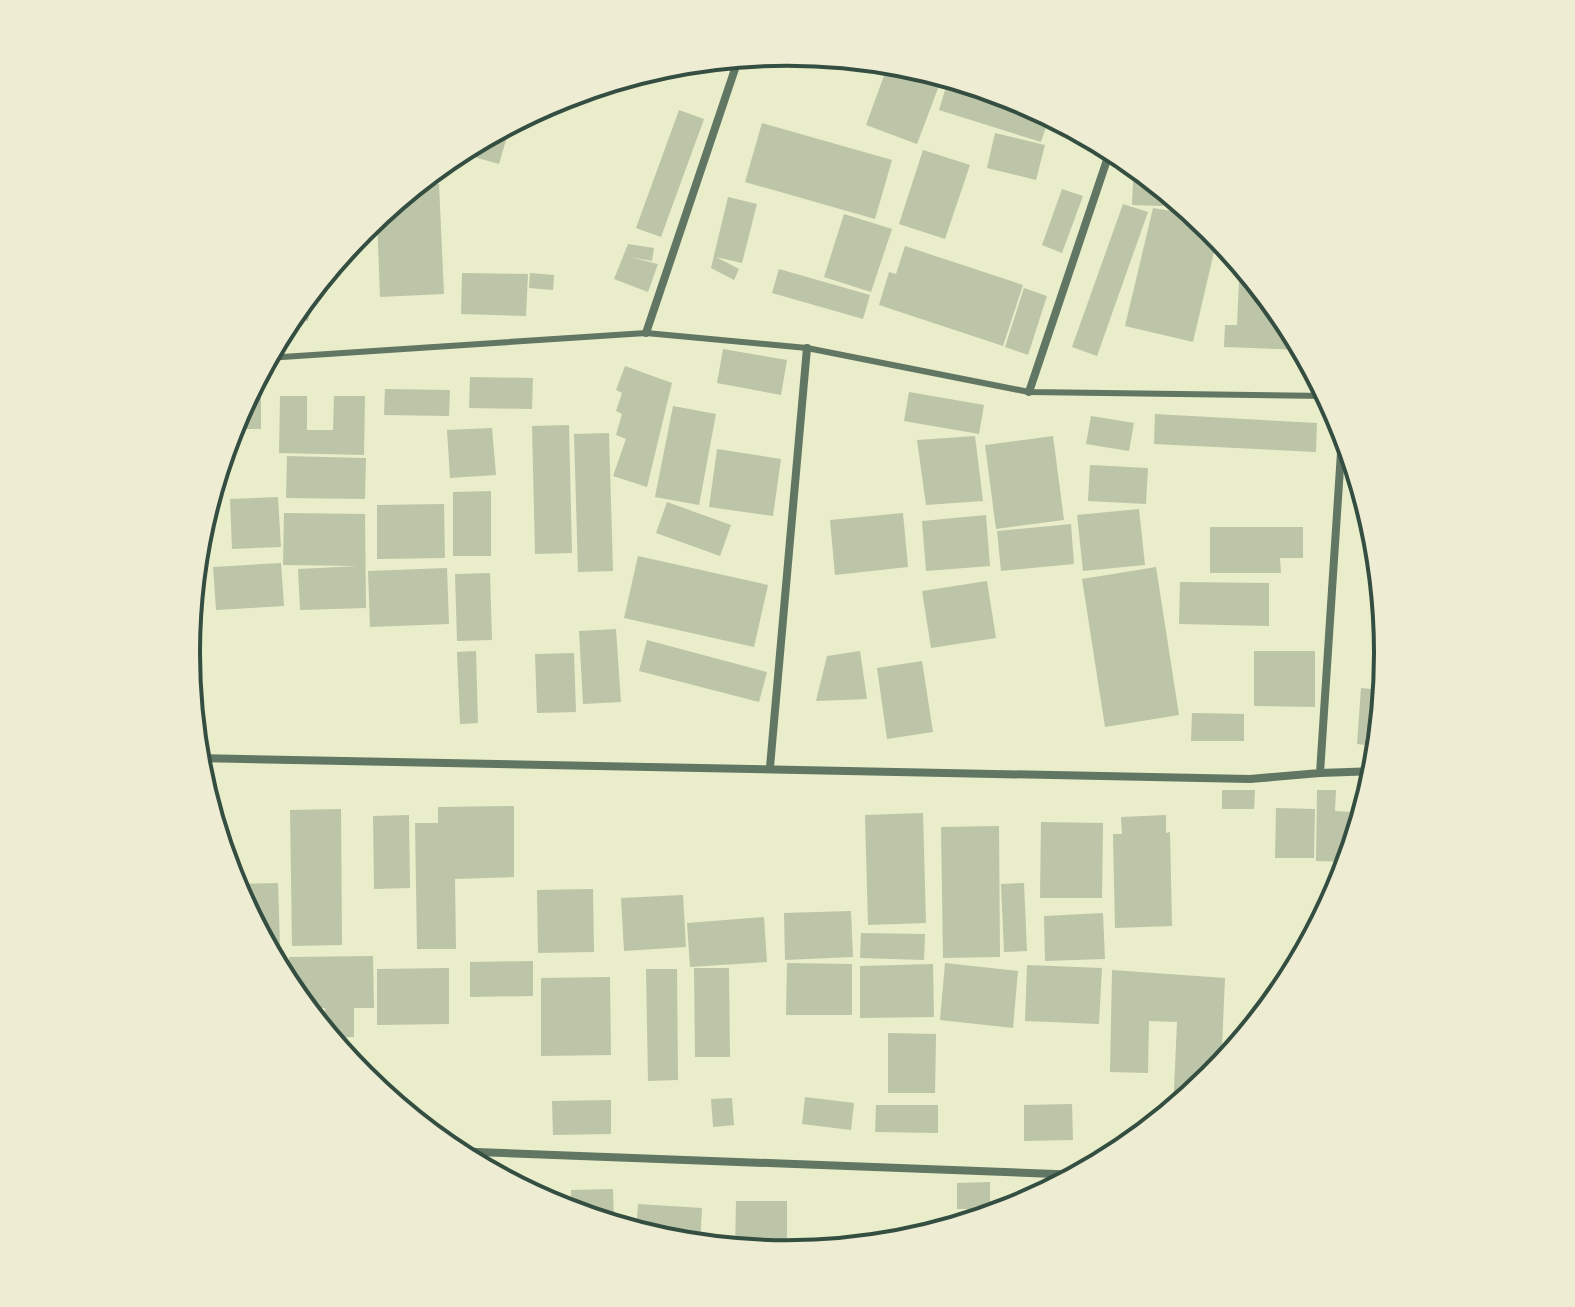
<svg xmlns="http://www.w3.org/2000/svg" width="1575" height="1307" viewBox="0 0 1575 1307" font-family="'Titillium Web',sans-serif">
<style>
.building{fill:#bcc5a7}
.lines{fill:none;stroke-linecap:round;stroke-linejoin:round}
.service{stroke:#617663;stroke-width:6}
.minor{stroke:#617663;stroke-width:8}
.rim{fill:none;stroke:#344e41;stroke-width:4}
</style>
<rect width="100%" height="100%" fill="#e9edc9"/>
<!-- building -->
<g class="building">
<polygon points="719,59 717,67 695,61"/>
<polygon points="889,62 943,75 917,144 866,125"/>
<polygon points="949,77 1018,98 1050,115 1041,142 939,110"/>
<polygon points="679,110 704,119 661,237 636,228"/>
<polygon points="511,123 499,164 463,154 463,148"/>
<polygon points="762,123 892,160 875,219 745,182"/>
<polygon points="995,133 1045,145 1036,180 987,168"/>
<polygon points="923,150 970,165 945,239 899,224"/>
<polygon points="1133,182 1157,183 1163,188 1163,206 1132,205"/>
<polygon points="439,184 444,294 380,297 377,216 415,185"/>
<polygon points="1062,189 1083,196 1062,253 1042,245"/>
<polygon points="728,197 757,204 742,263 716,257 739,269 734,280 711,268"/>
<polygon points="1123,204 1148,212 1097,356 1072,347"/>
<polygon points="1153,208 1196,215 1218,235 1193,342 1125,326"/>
<polygon points="844,214 892,229 871,292 824,277"/>
<polygon points="628,244 654,248 652,261 629,257 658,264 648,292 614,279"/>
<polygon points="905,246 1023,285 1003,346 879,305 889,272 896,274"/>
<polygon points="1240,261 1288,320 1301,350 1224,347 1225,325 1237,325"/>
<polygon points="779,269 870,295 863,319 772,293"/>
<polygon points="462,273 528,274 526,316 461,314"/>
<polygon points="530,273 554,275 553,290 529,288"/>
<polygon points="317,284 308,321 290,317 291,315"/>
<polygon points="1024,288 1047,296 1028,355 1005,347"/>
<polygon points="723,349 787,360 781,395 717,383"/>
<polygon points="625,366 672,383 647,487 613,476 626,439 616,435 622,414 616,411 622,393 616,390"/>
<polygon points="470,377 533,378 532,409 469,408"/>
<polygon points="385,389 450,390 449,416 384,415"/>
<polygon points="909,392 984,405 979,434 904,421"/>
<polygon points="280,396 307,396 307,430 333,430 334,396 365,396 364,455 279,453"/>
<polygon points="246,397 261,397 261,429 230,429"/>
<polygon points="673,406 716,414 699,505 655,497"/>
<polygon points="1155,414 1317,423 1316,452 1154,444"/>
<polygon points="1091,416 1134,423 1129,451 1086,444"/>
<polygon points="569,425 572,553 535,554 532,426"/>
<polygon points="492,428 496,475 450,478 447,430"/>
<polygon points="609,433 613,571 578,572 574,434"/>
<polygon points="975,436 983,501 926,505 917,440"/>
<polygon points="1053,436 1064,520 996,529 985,445"/>
<polygon points="717,449 781,459 773,516 709,507"/>
<polygon points="287,456 366,458 365,499 286,498"/>
<polygon points="1090,465 1148,468 1146,504 1088,501"/>
<polygon points="491,491 491,556 453,556 453,492"/>
<polygon points="278,497 281,547 232,549 230,499"/>
<polygon points="667,502 731,525 720,556 656,533"/>
<polygon points="444,504 445,558 377,559 377,505"/>
<polygon points="1139,509 1145,565 1083,571 1077,515"/>
<polygon points="1369,509 1378,537 1380,558 1367,558"/>
<polygon points="284,513 365,514 366,608 300,610 298,569 358,566 283,565"/>
<polygon points="903,513 908,567 835,575 830,520"/>
<polygon points="986,515 990,566 926,571 922,521"/>
<polygon points="1071,524 1074,564 1001,571 997,531"/>
<polygon points="1210,527 1303,527 1303,558 1280,558 1281,573 1210,573"/>
<polygon points="638,556 768,585 754,647 624,618"/>
<polygon points="281,563 284,606 216,610 213,567"/>
<polygon points="1156,567 1179,715 1105,727 1082,579"/>
<polygon points="447,568 449,624 370,627 368,571"/>
<polygon points="490,573 492,640 457,641 455,574"/>
<polygon points="987,581 996,638 931,648 922,591"/>
<polygon points="1180,582 1269,583 1269,626 1179,624"/>
<polygon points="1381,585 1382,585 1389,651 1376,650"/>
<polygon points="193,587 196,610 190,610 192,591"/>
<polygon points="194,622 196,684 189,684 186,653 189,623"/>
<polygon points="616,629 621,702 583,704 579,631"/>
<polygon points="647,640 767,672 759,702 639,671"/>
<polygon points="476,651 478,723 460,724 457,652"/>
<polygon points="860,651 867,699 816,701 827,656"/>
<polygon points="1254,651 1315,651 1315,707 1254,706"/>
<polygon points="574,653 576,712 537,713 535,654"/>
<polygon points="922,661 933,732 887,739 877,668"/>
<polygon points="1361,688 1382,690 1377,746 1357,744"/>
<polygon points="1192,713 1244,714 1244,741 1191,741"/>
<polygon points="1222,790 1255,790 1254,809 1222,809"/>
<polygon points="1317,790 1336,790 1335,811 1354,812 1350,862 1316,861"/>
<polygon points="1362,792 1371,792 1361,824 1360,824"/>
<polygon points="514,806 514,877 455,879 456,949 417,949 415,823 438,823 438,807"/>
<polygon points="1276,808 1315,809 1314,858 1275,858"/>
<polygon points="341,809 342,945 292,946 290,810"/>
<polygon points="923,813 926,923 868,925 865,815"/>
<polygon points="409,815 410,888 374,889 373,816"/>
<polygon points="1166,815 1166,833 1170,832 1172,926 1115,928 1113,834 1122,834 1121,817"/>
<polygon points="1041,822 1103,823 1102,898 1040,898"/>
<polygon points="999,826 1000,957 943,958 941,827"/>
<polygon points="278,883 280,945 265,945 232,884"/>
<polygon points="1024,883 1027,951 1004,952 1001,884"/>
<polygon points="593,889 594,952 538,953 537,890"/>
<polygon points="683,895 686,947 624,951 621,898"/>
<polygon points="851,911 853,957 785,960 784,913"/>
<polygon points="1103,913 1105,959 1045,961 1044,916"/>
<polygon points="764,917 767,962 690,967 687,923"/>
<polygon points="861,933 925,934 924,960 860,958"/>
<polygon points="373,956 374,1008 354,1008 354,1037 328,1038 325,1033 325,1008 305,1009 289,990 289,957"/>
<polygon points="273,960 286,960 286,986"/>
<polygon points="533,961 533,996 470,997 470,962"/>
<polygon points="787,963 852,964 852,1015 786,1015"/>
<polygon points="945,963 1018,971 1013,1028 940,1020"/>
<polygon points="933,964 934,1017 860,1018 860,966"/>
<polygon points="1027,965 1102,968 1099,1024 1025,1021"/>
<polygon points="449,968 449,1024 377,1025 377,969"/>
<polygon points="694,968 729,968 730,1057 695,1057"/>
<polygon points="646,969 677,969 678,1080 648,1081"/>
<polygon points="1112,970 1225,978 1221,1069 1173,1112 1177,1022 1149,1021 1148,1073 1110,1072"/>
<polygon points="610,977 611,1055 541,1056 541,978"/>
<polygon points="888,1033 936,1034 935,1093 888,1093"/>
<polygon points="805,1097 854,1103 851,1130 802,1124"/>
<polygon points="732,1098 734,1125 713,1127 711,1099"/>
<polygon points="611,1100 611,1134 553,1135 552,1101"/>
<polygon points="1072,1104 1073,1140 1024,1141 1024,1105"/>
<polygon points="876,1105 938,1105 938,1133 875,1132"/>
<polygon points="990,1182 990,1209 957,1209 957,1183"/>
<polygon points="613,1189 614,1226 571,1213 571,1190"/>
<polygon points="736,1201 787,1201 787,1255 735,1250"/>
<polygon points="638,1204 702,1208 700,1246 670,1243 636,1233"/>
</g>
<g class="lines">
<!-- service -->
<polyline class="service" points="267,358 646,333 807,348 1029,392 1328,396"/>
<!-- minor -->
<g class="minor">
<polyline points="646,333 739,57"/>
<polyline points="1029,392 1111,148"/>
<polyline points="196,758 1250,779 1320,773 1343,422"/>
<polyline points="770,767 807,348"/>
<polyline points="1320,773 1377,771"/>
<polyline points="450,1151 1081,1175"/>
</g>
</g>
<!-- crop -->
<path d="M0 0H1575V1307H0ZM200 653a587 587 0 1 1 1174 0a587 587 0 1 1-1174 0Z" fill="#eeecd3" fill-rule="evenodd"/>
<path class="rim" d="M200 653a587 587 0 1 1 1174 0a587 587 0 1 1-1174 0Z"/>
</svg>
